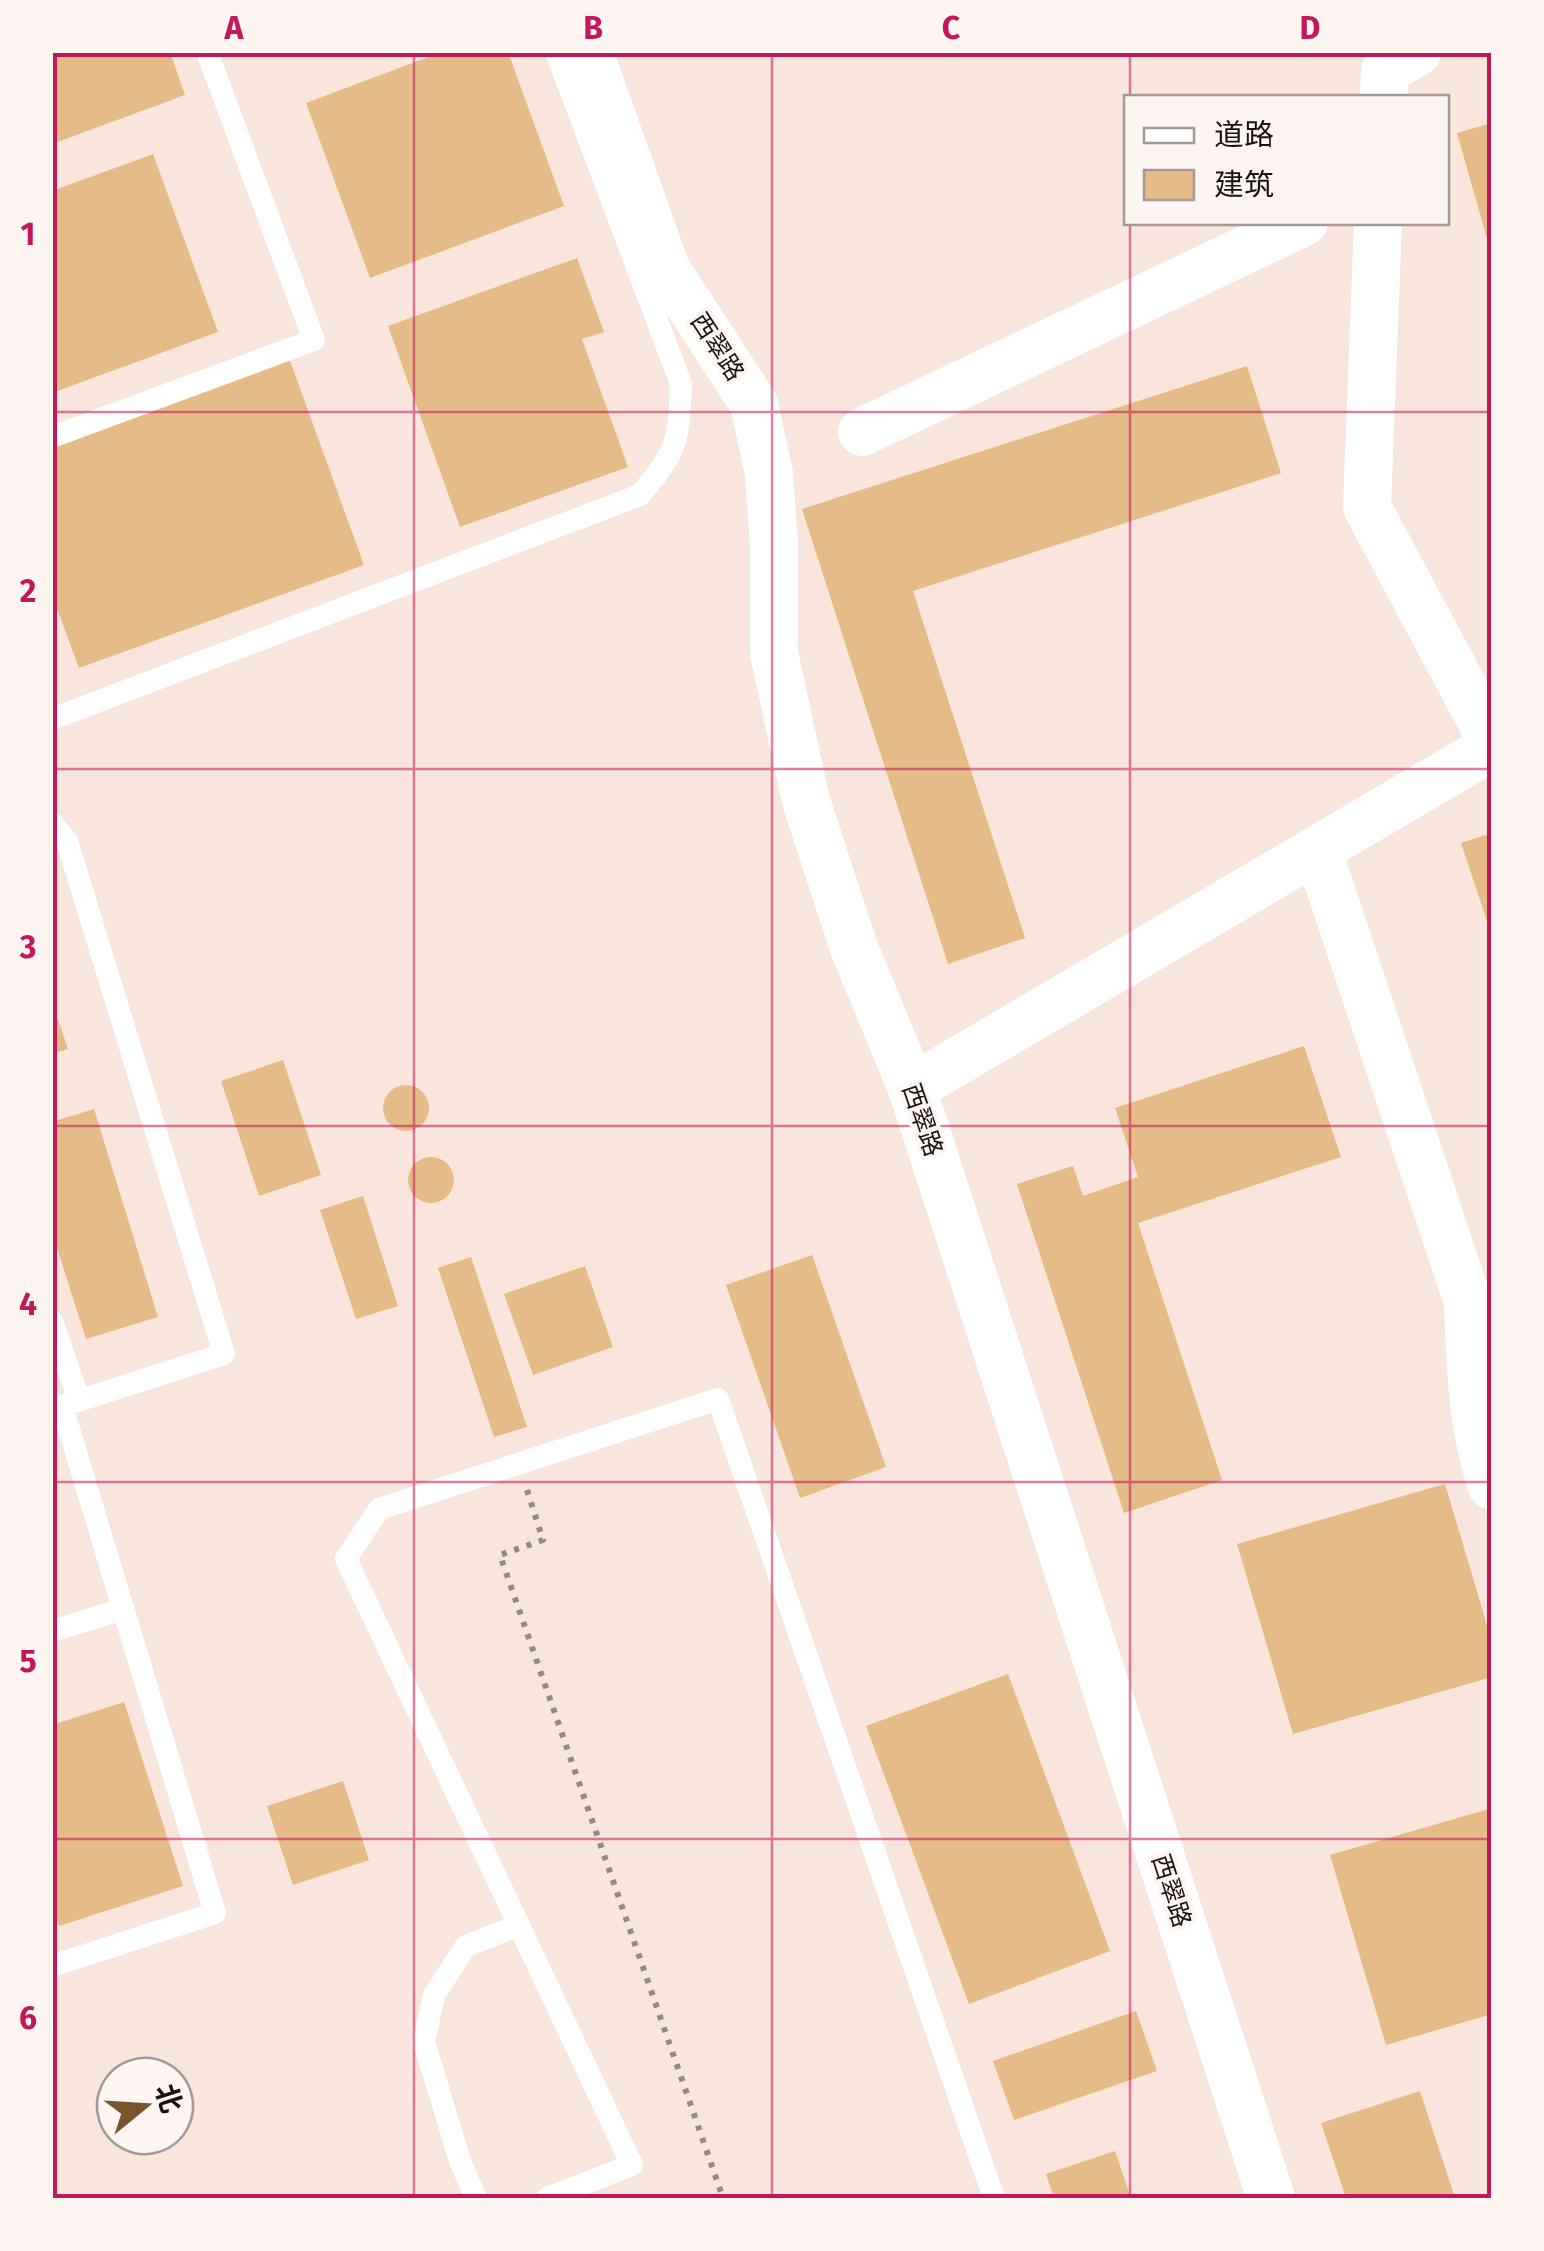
<svg xmlns="http://www.w3.org/2000/svg" width="1544" height="2251" viewBox="0 0 1544 2251" font-family="'Fira Sans','Noto Sans SC',sans-serif">
<style>
.building{fill:#e5bb87}
.lines{fill:none;stroke-linecap:round;stroke-linejoin:round}
.path{stroke:#968982;stroke-width:6;stroke-dasharray:5 8;stroke-linecap:butt}
.lane{stroke:#fff;stroke-width:22}
.street{stroke:#fff;stroke-width:48}
.grid{fill:none;stroke:#c2185b;stroke-width:2.5;stroke-opacity:0.55}
.labels{text-anchor:middle;dominant-baseline:central;stroke-width:8;stroke-linejoin:round;paint-order:stroke}
.street-label{font-size:25px;fill:#19120f;stroke:#fcf5f1}
.neatline{fill:none;stroke:#c2185b;stroke-width:4}
.grid-label{font-size:32px;text-anchor:middle;font-weight:bold;fill:#c2185b}
</style>
<rect width="100%" height="100%" fill="#f8e5dc"/>
<!-- building -->
<g class="building">
<polygon points="52,52 170,52 185,95 52,144"/>
<polygon points="442,52 508,52 564,206 370,278 306,103"/>
<polygon points="1492,123 1492,249 1490,249 1457,133"/>
<polygon points="153,154 218,332 52,393 52,191"/>
<polygon points="577,258 604,332 582,339 628,467 460,527 388,326"/>
<polygon points="289,358 364,565 79,668 52,595 52,443"/>
<polygon points="1247,366 1281,473 913,591 1025,938 948,964 802,509"/>
<polygon points="1492,833 1492,933 1491,933 1461,843"/>
<polygon points="52,1002 68,1049 52,1054"/>
<polygon points="1304,1046 1341,1157 1138,1223 1222,1480 1124,1513 1017,1184 1073,1166 1083,1196 1138,1177 1115,1108"/>
<polygon points="283,1060 321,1175 259,1196 221,1081"/>
<circle cx="406" cy="1108" r="23"/>
<polygon points="94,1109 158,1317 86,1339 52,1232 52,1122"/>
<circle cx="431" cy="1180" r="23"/>
<polygon points="363,1196 398,1306 356,1319 320,1210"/>
<polygon points="812,1255 886,1467 800,1498 726,1285"/>
<polygon points="471,1257 527,1427 494,1437 438,1268"/>
<polygon points="585,1266 613,1347 533,1375 504,1294"/>
<polygon points="1445,1484 1492,1642 1492,1677 1293,1734 1237,1544"/>
<polygon points="1008,1674 1110,1951 969,2004 866,1726"/>
<polygon points="124,1702 183,1886 59,1926 52,1905 52,1725"/>
<polygon points="343,1781 369,1860 293,1885 267,1806"/>
<polygon points="1492,1808 1492,2014 1386,2045 1330,1855"/>
<polygon points="1136,2011 1157,2071 1014,2120 993,2061"/>
<polygon points="1420,2091 1455,2198 1346,2198 1321,2123"/>
<polygon points="1115,2151 1131,2198 1054,2198 1046,2174"/>
</g>
<g class="lines">
<!-- path -->
<polyline class="path" points="527,1490 543,1540 500,1555 723,2198"/>
<!-- lane -->
<g class="lane">
<polyline points="52,437 314,340 207,52"/>
<path d="M52 719 640 495C677 451 679 442 681 384L556 52"/>
<polyline points="52,823 67,841 224,1354 62,1406 215,1913 52,1966"/>
<polyline points="52,1321 79,1400"/>
<polyline points="52,1631 123,1609"/>
<polyline points="476,2198 460,2161 424,2042 434,1995 466,1946 519,1925"/>
<polyline points="547,2198 632,2165 346,1559 379,1509 718,1399 994,2198"/>
</g>
<!-- street -->
<g class="street">
<polyline points="589,52 666,269 754,404 769,474 774,544 774,653 806,801 854,948 912,1088 1271,2198"/>
<polyline points="1384,98 1385,71 1417,52"/>
<polyline points="1378,222 1367,507 1492,741"/>
<polyline points="862,432 1304,222"/>
<path d="M1318 851 1468 1302C1470 1364 1472 1427 1492 1486"/>
<polyline points="912,1088 1492,747"/>
</g>
</g>
<!-- grid -->
<path class="grid" d="M414 52V2198M772 52V2198M1130 52V98M1130 222V2198M52 412H1492M52 769H1492M52 1126H1492M52 1482H1492M52 1839H1492"/>
<g class="labels">
<!-- street labels -->
<g class="street-label">
<text transform="translate(717 347) rotate(57)">西翠路</text>
<text transform="translate(922 1120) rotate(71)">西翠路</text>
<text transform="translate(1171 1891) rotate(72)">西翠路</text>
</g>
</g>
<!-- border -->
<rect width="1544" height="2251" fill="none" stroke="#fcf5f1" stroke-width="110"/>
<!-- legend -->
<rect x="1124" y="95" width="325" height="130" fill="#fcf5f1" stroke="#a19a97" stroke-width="2.5"/>
<rect x="1144" y="128" width="50" height="15" fill="#ffffff" stroke="#a19a97" stroke-width="2.5"/>
<text x="1214" y="145" font-size="30" fill="#19120f">道路</text>
<rect x="1144" y="170" width="50" height="30" fill="#e5bb87" stroke="#a19a97" stroke-width="2.5"/>
<text x="1214" y="195" font-size="30" fill="#19120f">建筑</text>
<!-- north arrow -->
<g transform="translate(145 2106) rotate(72)"><circle r="48" fill="#fcf5f1" stroke="#a19a97" stroke-width="2.5"/>
<path d="M0-8L18 38L0 25L-18 38Z" fill="#78552d"/>
<text y="-15" font-size="28" font-weight="bold" text-anchor="middle" fill="#19120f">北</text>
</g>
<rect x="55" y="55" width="1434" height="2141" class="neatline"/>
<g class="grid-label">
<text x="234" y="39">A</text>
<text x="593" y="39">B</text>
<text x="951" y="39">C</text>
<text x="1310" y="39">D</text>
<text x="28" y="245">1</text>
<text x="28" y="602">2</text>
<text x="28" y="958">3</text>
<text x="28" y="1315">4</text>
<text x="28" y="1672">5</text>
<text x="28" y="2029">6</text>
</g>
</svg>
